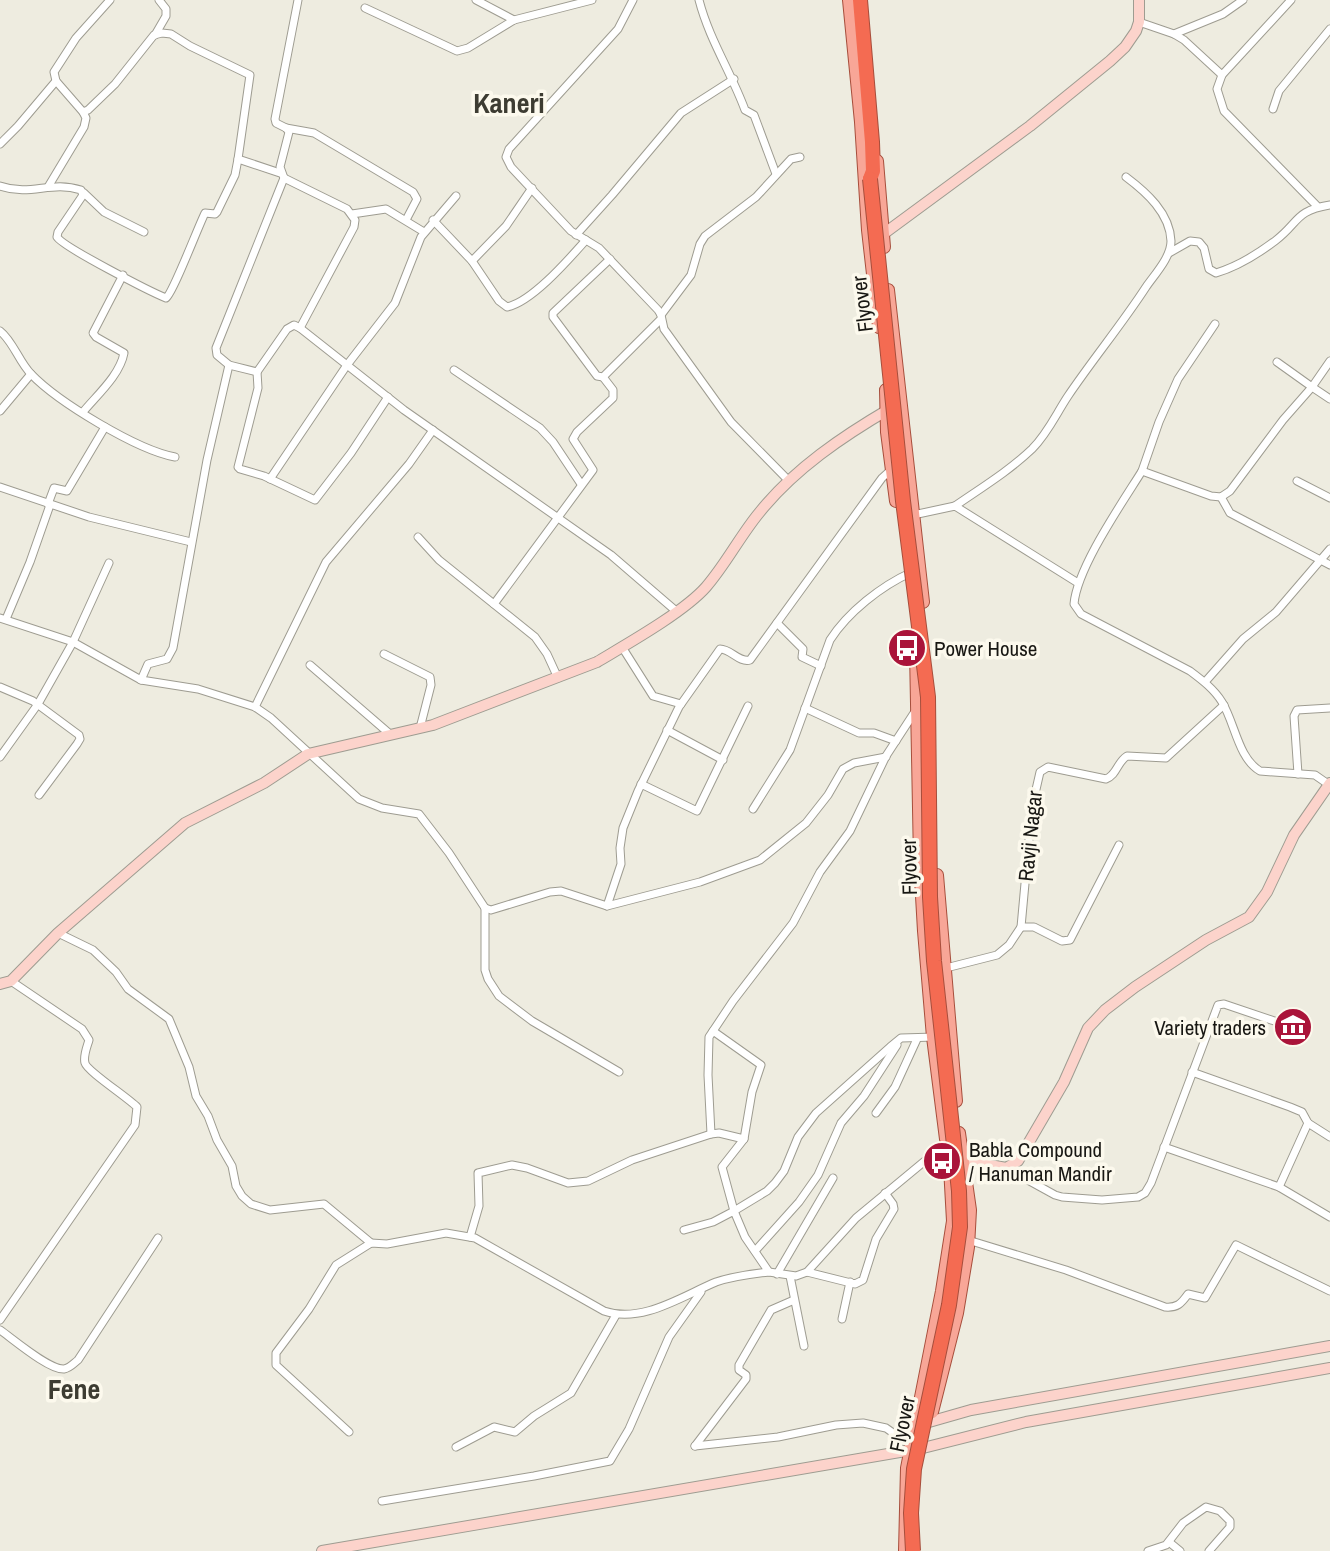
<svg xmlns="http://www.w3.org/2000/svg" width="1330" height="1551" viewBox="0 0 1330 1551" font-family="'Archivo Narrow',sans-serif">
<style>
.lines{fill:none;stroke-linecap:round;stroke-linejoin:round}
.street-casing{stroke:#9e9c91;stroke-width:9}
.secondary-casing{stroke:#9e9c91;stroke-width:12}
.primary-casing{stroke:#a74e3c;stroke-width:14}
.highway-casing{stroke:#a74e3c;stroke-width:16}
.street{stroke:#fff;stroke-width:7}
.secondary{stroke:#fcd3cb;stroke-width:10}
.primary{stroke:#f8a697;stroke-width:12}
.highway{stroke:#f46b52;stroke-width:14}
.highway-bridge-casing{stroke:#a74e3c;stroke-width:16;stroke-linecap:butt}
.highway-bridge{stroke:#f46b52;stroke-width:14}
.labels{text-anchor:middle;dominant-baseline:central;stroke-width:7;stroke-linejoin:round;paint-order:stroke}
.street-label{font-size:21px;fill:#181713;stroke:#fcf9ed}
.poi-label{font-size:21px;fill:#181713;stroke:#fcf9ed;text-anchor:start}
.district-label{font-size:28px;font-weight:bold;fill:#3d3c32;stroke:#fcf9ed}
</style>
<rect width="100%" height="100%" fill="#eeece0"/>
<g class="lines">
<defs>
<g id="street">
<polyline points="110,0 76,38 54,72 56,81 83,112 88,110 115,84 154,35 162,33 171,34 190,46 250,75 238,159 280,173"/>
<polyline points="476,0 514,20"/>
<polyline points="633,0 618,29 509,149 506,157 511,167 571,231 599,248 658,310 661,315 664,329 731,422 789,481"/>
<path d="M699 0C709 39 731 72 745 110L754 115 776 174"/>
<polyline points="365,8 457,51 468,48 514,20 592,0"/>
<polyline points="1139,22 1174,34 1184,40 1222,75 1291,0"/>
<polyline points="1174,34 1223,14 1243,0"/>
<polyline points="155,35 166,16 166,9 159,0"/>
<polyline points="1222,75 1217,89 1224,111 1317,206"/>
<polyline points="1273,109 1279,91 1330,29"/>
<polyline points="286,128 314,133 413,192 417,199 406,220"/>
<polyline points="0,144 18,126 56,81"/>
<path d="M0 186C32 197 50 180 81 190L83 195 58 232 57 237C63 247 151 292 166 298 173 293 198 227 205 213L215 214 217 212 235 175 238 159"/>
<polyline points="48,187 84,127 86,118 83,112"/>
<polyline points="84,193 104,212 144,232"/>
<polyline points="352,214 386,209 424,232"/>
<path d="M433 220 472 261 499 301 507 307C532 302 569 259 586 240"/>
<polyline points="576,235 612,195 681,113 734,79"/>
<path d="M1169 253 1190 241 1199 242 1204 248 1209 269 1216 273C1236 267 1259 253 1275 241 1300 222 1294 211 1330 205"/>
<polyline points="610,259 553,313 553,317 594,372 597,376 603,377 661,319"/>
<polyline points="472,261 506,226 532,188"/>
<polyline points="661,315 691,275 700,244 705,236 756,197 791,159 800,157"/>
<polyline points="300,328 404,410 611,555 676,611"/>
<path d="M0 331C13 341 19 362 31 374 58 402 137 450 175 457"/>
<polyline points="1277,362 1312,387 1330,361"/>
<polyline points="229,365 257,372 287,329 294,325 300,328 354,227 355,220 347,209 284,178"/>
<polyline points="454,370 540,428 553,442 581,484"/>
<polyline points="257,372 258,388 238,467 240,469 264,476 315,500 351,453 388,397"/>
<polyline points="0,411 31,374"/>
<path d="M83 412C97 395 120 375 124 353L96 337 93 333 123 275"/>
<polyline points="1142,471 1159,422 1178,379 1215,324"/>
<polyline points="270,479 347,365 395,303 421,237 456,196"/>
<polyline points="1297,481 1330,498"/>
<polyline points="0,487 89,517 191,542"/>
<polyline points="1221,497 1230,513 1330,565"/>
<polyline points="48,504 54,488 67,491 105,427"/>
<path d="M955 506C981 488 1009 471 1032 449 1048 433 1056 414 1068 396 1093 359 1122 324 1146 287 1155 274 1171 257 1171 241 1170 213 1146 192 1126 177"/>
<polyline points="913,515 955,506 1078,583"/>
<polyline points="418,537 439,560 535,637 547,654 558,678"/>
<polyline points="494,604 593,470 573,439 577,432 613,398 613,390 603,377"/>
<polyline points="0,618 73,642 141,680 198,689 255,707 271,718 359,799 382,808 419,814 449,853 485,908 485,970 488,979 499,996 532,1021 619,1072"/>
<polyline points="6,619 30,562 50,505"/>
<polyline points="777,623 803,649 802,657 821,666"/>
<polyline points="622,647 653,696 681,704"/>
<polyline points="384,654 430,677 431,685 420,728"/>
<polyline points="310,665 391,735"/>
<polyline points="141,680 148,664 167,659 173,648 207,460 229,365 217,355 216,348 284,178 280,167 289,132 286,128 276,123 275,119 298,0"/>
<polyline points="1205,682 1243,639 1276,612 1330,549"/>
<polyline points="0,687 33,701 79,735 80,739 77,744 39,795"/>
<polyline points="255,707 326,562 409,464 433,430"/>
<polyline points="805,708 859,733 874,733 896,741"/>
<polyline points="916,710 886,756 850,831 820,872 793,923 733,1001 709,1037 708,1075 711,1134 719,1133 744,1139 722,1167 734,1211 767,1191 775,1183 784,1171 798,1137 816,1113 890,1047 901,1038 935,1037"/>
<polyline points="667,730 723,760"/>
<polyline points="0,757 38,704 73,642 109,563"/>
<polyline points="1298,774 1294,716 1297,710 1330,708"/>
<polyline points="641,784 697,811 748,706"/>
<path d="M1328 784 1315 775 1260 771C1238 758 1235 723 1222 702 1214 689 1202 680 1190 671L1081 614 1074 604C1077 568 1122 503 1142 471L1211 496 1221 497 1230 491 1283 420 1312 387 1330 399"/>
<path d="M753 809 790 750 830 640C848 612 881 586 912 572"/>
<path d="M607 906 621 864 620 848 623 828 638 791 679 707 720 649C731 649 739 663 750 660L882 478 893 468"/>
<polyline points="485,908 491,910 550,892 561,891 607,906 700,882 760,860 806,823 828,795 843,769 854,763 886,757"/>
<polyline points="1021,927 1034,927 1062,941 1070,940 1119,845"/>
<polyline points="58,933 93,950 116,972 128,989 169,1019 189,1067 196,1096 208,1116 217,1140 232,1166 236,1186 242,1196 251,1204 270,1210 324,1204 371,1243"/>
<path d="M942 969 997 955 1009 945 1021 927 1032 807 1040 772 1048 767 1106 779C1117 775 1117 762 1127 756L1166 758 1224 705"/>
<polyline points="713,1031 761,1065 752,1092 744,1139"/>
<polyline points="1192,1072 1290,1107 1302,1112 1308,1123 1330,1137"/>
<polyline points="876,1113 895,1087 917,1039"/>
<polyline points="1164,1147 1279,1187 1330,1217"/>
<polyline points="1006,1168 1055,1195 1062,1197 1102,1200 1138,1197 1145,1193 1151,1183 1218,1005 1224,1004 1301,1030"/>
<polyline points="1279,1187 1308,1123"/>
<polyline points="470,1237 479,1206 478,1173 512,1165 527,1168 568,1183 588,1181 632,1160 711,1134"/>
<path d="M968 1240 1066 1270 1165 1307C1177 1308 1181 1304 1188 1294L1205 1298 1236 1245 1330 1291"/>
<polyline points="755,1251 799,1202 818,1175 841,1123 864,1096 897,1045"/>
<polyline points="769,1272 796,1276 807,1272 856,1218 926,1160 949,1163"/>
<polyline points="807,1272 855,1284 863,1280 876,1239 894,1209 893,1204 885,1193"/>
<polyline points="777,1274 833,1178"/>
<polyline points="790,1276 804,1346"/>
<polyline points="842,1319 850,1282"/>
<path d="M0 1320 135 1125 137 1107C127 1097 87 1071 85 1063 83 1056 87 1047 89 1040L82 1029 11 981"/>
<path d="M0 1330C13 1339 49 1370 64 1369 70 1368 74 1363 78 1360L158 1238"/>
<path d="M349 1432 276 1365V1353L309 1309 336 1265 371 1243 387 1244 446 1233 475 1238 604 1311C642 1324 682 1296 716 1282 734 1276 751 1274 769 1272L745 1237 734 1211 713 1222 684 1230"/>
<polyline points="695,1446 778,1437 836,1425 863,1423 886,1428 906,1442 916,1443"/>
<polyline points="695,1446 746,1379 746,1375 739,1370 739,1365 771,1310 794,1300"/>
<polyline points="456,1447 494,1427 515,1432 534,1416 571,1393 616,1315"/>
<polyline points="382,1501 534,1476 610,1461 629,1429 669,1337 701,1292"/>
<polyline points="1169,1542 1180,1551"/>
<polyline points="1148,1551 1166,1545 1183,1523 1206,1507 1220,1511 1230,1521 1230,1527 1209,1551"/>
</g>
<g id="secondary">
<polyline points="878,238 1030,126 1110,61 1125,47 1136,31 1139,22 1139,0"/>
<path d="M0 984 11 981 58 933 185 823 264 783 308 754 433 725 597 662C627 644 684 612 706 587 726 564 740 536 759 513 794 469 843 436 891 408"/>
<polyline points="957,1161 963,1160 1006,1168 1018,1161 1064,1082 1088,1028 1105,1010 1135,987 1206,940 1249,917 1267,892 1294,835 1330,783"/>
<polyline points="929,1422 971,1410 1330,1346"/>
<polyline points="322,1551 923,1448 1026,1422 1330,1368"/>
</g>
<g id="primary">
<polyline points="849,0 861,122 868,230 879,327"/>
<polyline points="877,161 884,247"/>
<polyline points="888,290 923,602"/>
<polyline points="886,390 887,432 896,501"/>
<polyline points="916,651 920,861 924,931 933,1037 946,1139"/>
<polyline points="937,875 956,1101"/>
<polyline points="932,1412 957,1313 968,1247 970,1210 959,1133"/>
<polyline points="905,1551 907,1468 942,1291 953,1221 950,1167"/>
</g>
<polyline id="highway" points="860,0 872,142 873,171 870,179"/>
</defs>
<!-- street casing -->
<use href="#street" class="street-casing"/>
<!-- secondary casing -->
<use href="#secondary" class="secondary-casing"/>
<!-- primary casing -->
<use href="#primary" class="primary-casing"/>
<!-- highway casing -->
<use href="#highway" class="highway-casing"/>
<!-- street -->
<use href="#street" class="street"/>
<!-- secondary -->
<use href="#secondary" class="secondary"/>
<!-- primary -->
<use href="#primary" class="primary"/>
<!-- highway -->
<use href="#highway" class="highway"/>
<defs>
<polyline id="highway-bridge" points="870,179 903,501 928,697 930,897 934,961 959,1191 960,1227 949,1305 914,1469 911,1513 913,1551"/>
</defs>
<!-- highway-bridge casing -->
<use href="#highway-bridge" class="highway-bridge-casing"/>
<!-- highway-bridge -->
<use href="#highway-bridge" class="highway-bridge"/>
</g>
<!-- icons -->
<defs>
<symbol id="bus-disc" viewBox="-11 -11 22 22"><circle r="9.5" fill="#aa143a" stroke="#fcf9ed"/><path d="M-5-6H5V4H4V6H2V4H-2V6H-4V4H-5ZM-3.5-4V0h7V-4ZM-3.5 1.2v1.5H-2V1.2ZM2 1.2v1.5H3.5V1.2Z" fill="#fff"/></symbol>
<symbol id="museum-disc" viewBox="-11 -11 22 22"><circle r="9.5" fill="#aa143a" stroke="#fcf9ed"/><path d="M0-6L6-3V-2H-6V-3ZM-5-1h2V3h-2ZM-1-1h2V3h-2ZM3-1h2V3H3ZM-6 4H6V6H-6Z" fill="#fff"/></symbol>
</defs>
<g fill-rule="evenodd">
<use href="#bus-disc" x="885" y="626" width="44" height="44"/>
<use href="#museum-disc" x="1271" y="1005" width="44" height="44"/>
<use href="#bus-disc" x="920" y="1139" width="44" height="44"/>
</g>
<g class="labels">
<!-- street labels -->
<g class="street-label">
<text transform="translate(862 304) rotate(-97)">Flyover</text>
<text transform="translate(1030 836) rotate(-84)">Ravji Nagar</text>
<text transform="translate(909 867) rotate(-91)">Flyover</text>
<text transform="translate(902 1424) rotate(-78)">Flyover</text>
</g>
<!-- poi labels -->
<g class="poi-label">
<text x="934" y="648">Power House</text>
<text x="1266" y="1027" text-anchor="end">Variety traders</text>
<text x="969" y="1149">Babla Compound<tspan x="969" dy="24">/ Hanuman Mandir</tspan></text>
</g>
<!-- district labels -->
<g class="district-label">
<text x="509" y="103">Kaneri</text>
<text x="74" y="1389">Fene</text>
</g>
</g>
</svg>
